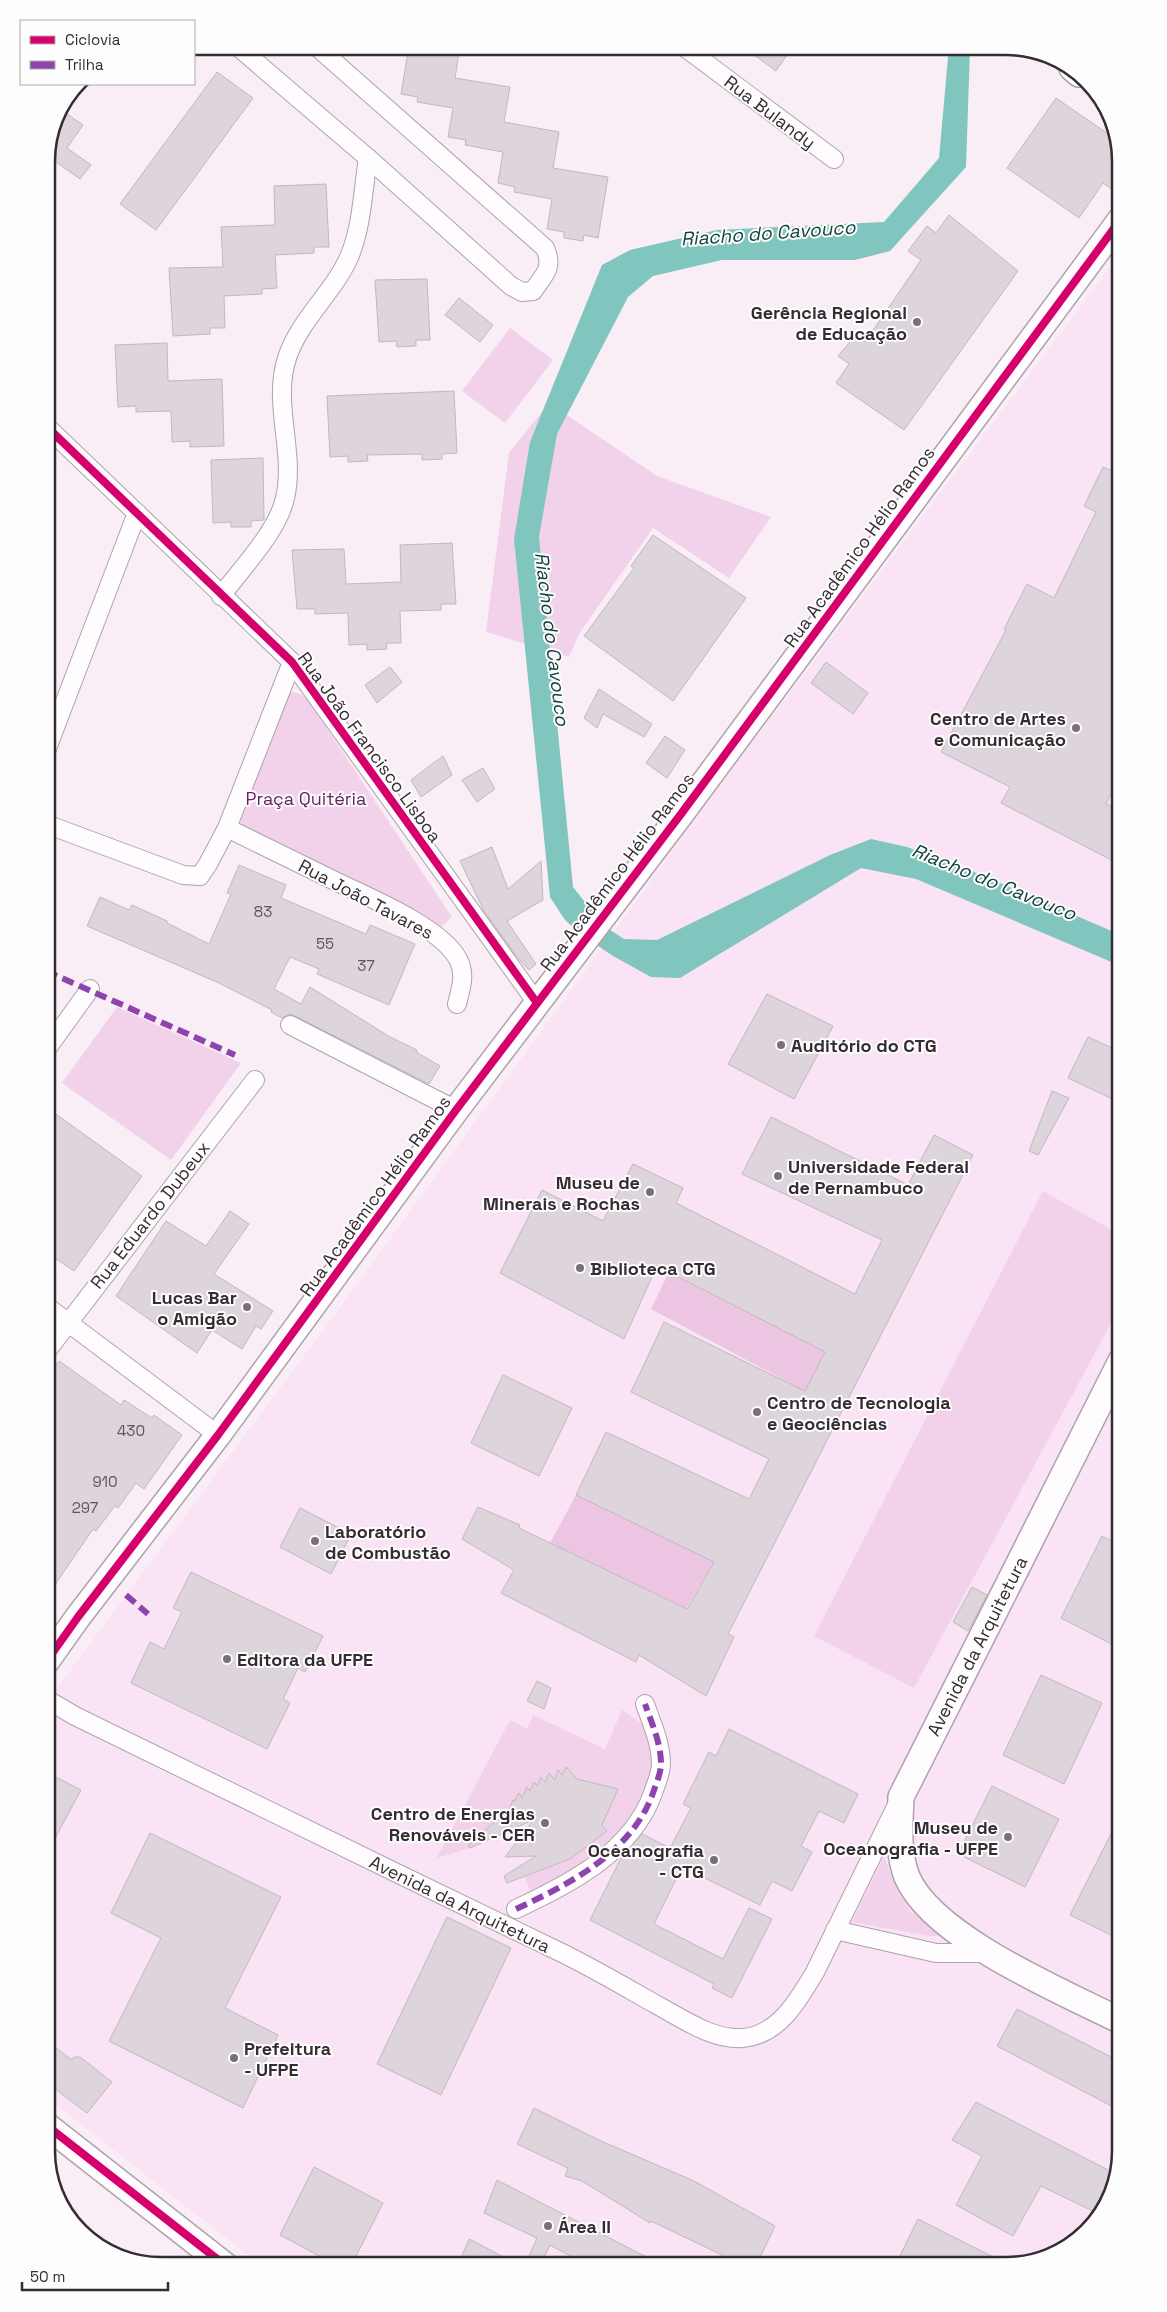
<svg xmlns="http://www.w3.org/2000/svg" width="1167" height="2312" viewBox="0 0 1167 2312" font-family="'Space Grotesk',sans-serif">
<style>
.built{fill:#fae3f4}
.green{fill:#f2d2ea}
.forest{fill:#ecc5e3}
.water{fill:#81c5bf}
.building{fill:#ded4db;stroke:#c1b8be}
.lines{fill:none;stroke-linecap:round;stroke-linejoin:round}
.street-casing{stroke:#ada3aa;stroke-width:20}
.secondary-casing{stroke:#ada3aa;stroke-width:28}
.street{stroke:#fefcfe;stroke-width:18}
.secondary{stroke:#fefcfe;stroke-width:25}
.quiet{stroke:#8e44ad;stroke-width:6;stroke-dasharray:12 6;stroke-linecap:butt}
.cycleway-casing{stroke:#fdfdfd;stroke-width:11}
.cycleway{stroke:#d6006c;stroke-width:8}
.poi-dot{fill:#7a6f77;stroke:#fdfdfd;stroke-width:2}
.labels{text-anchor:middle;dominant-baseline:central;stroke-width:4;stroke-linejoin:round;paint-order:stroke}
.number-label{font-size:15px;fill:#5f555d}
.street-label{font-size:18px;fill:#352b33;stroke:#fdfdfd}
.poi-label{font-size:18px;font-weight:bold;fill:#352b33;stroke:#fdfdfd;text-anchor:start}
.park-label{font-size:18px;fill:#69235e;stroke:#fdfdfd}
.water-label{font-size:19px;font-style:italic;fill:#13413c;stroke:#fdfdfd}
.rim{fill:none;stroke:#352b33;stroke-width:2.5}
</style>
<rect width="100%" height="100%" fill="#f9eef6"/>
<!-- built -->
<polygon class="built" points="1121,253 1121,2152 1101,2215 1050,2257 1006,2266 262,2266 46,2097 46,1703 333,1317 739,760"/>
<!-- green -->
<g class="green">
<polygon points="510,328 553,360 505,423 462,391"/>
<polygon points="549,403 657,476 771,517 729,578 653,528 579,634 569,657 486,632 509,453"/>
<path d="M292 692C301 692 307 699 312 706L452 917 438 930 243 828 240 819 288 695Z"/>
<polygon points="117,1007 241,1063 171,1160 62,1083"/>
<polygon points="1043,1191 1121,1235 1121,1305 914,1688 814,1636"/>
<polygon points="622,1710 641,1723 650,1733 655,1769 641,1809 605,1852 533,1897 524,1877 570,1859 606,1831 601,1823 617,1791 616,1788 568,1777 571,1772 566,1767 562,1779 558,1770 555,1778 558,1781 552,1784 553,1778 549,1773 546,1780 548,1785 542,1777 538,1787 533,1782 531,1789 533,1795 527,1787 524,1794 526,1800 522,1800 519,1793 515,1804 513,1800 513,1810 487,1829 476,1846 437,1858 510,1720 527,1729 533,1715 605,1749"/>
<polygon points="884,1857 898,1892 911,1912 941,1931 940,1936 929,1936 852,1922"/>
</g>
<!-- forest -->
<g class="forest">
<polygon points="669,1272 825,1352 805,1391 651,1309"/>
<polygon points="576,1495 714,1562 686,1608 550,1543"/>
</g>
<!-- water -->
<polygon class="water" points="949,46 968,47 970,49 966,167 890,251 855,260 722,260 653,276 628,297 557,434 539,537 573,887 604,926 624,939 657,940 830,855 871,839 907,847 972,871 1121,935 1121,966 916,879 861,868 680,978 651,977 613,956 582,935 565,920 550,897 514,539 530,442 602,265 630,250 717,230 884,222 939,158"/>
<!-- building -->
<g class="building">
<polygon points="409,46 460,46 455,78 510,87 504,122 559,132 553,168 608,177 598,238 584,235 583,241 564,238 564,232 547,229 552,199 514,192 515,187 498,183 503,152 465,145 466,140 448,137 453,108 417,102 418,97 401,94"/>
<polygon points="742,46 793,46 776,71"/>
<polygon points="217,72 253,98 156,230 120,204"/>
<polygon points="1056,98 1117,140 1121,161 1121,179 1113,190 1103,183 1079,218 1007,168"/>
<polygon points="60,109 83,125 67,148 91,165 80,179 46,155 55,117"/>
<polygon points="326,184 329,247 314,247 314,253 275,255 277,288 262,289 262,294 224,296 225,328 210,328 210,334 173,336 169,268 223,267 221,227 275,225 274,186"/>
<polygon points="949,215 1018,271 904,430 836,383 849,364 838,356 855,336 865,342 921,260 908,251 927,226 936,233"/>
<polygon points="427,279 430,340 416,340 416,346 397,347 396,341 379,342 375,280"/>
<polygon points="459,298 493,325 480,342 445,315"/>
<polygon points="167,343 168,381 222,379 224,446 190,447 190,441 172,442 171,411 136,412 136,406 118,407 115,345"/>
<polygon points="454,391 457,453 442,454 442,459 422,460 422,454 367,455 368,461 348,462 348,456 330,457 327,396"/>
<polygon points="263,458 264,520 251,521 251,527 231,527 231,522 213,523 211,460"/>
<polygon points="1103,467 1121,475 1121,775 1106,804 1121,811 1121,865 1001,803 1010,787 941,752 1006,630 1004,629 1027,584 1054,598 1096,512 1084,506"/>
<polygon points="653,535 746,598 673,701 584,636 634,568 631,566"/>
<polygon points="452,543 456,604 441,604 441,610 400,611 401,643 386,643 387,649 367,650 367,644 349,645 348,613 315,614 315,609 297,609 292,550 344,549 346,584 401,582 400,545"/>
<polygon points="826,662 868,693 853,714 811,683"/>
<polygon points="390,667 402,682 377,703 365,685"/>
<polygon points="599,689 652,724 644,737 603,714 597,728 584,718"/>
<polygon points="665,736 685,750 667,778 646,763"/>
<polygon points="443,756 452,775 421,797 411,780"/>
<polygon points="483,768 495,789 477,802 462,780"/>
<polygon points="492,847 508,889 541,861 543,900 507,921 536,964 529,970 517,957 484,911 460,861"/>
<polygon points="239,865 286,885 281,898 366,934 370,925 415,944 389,1005 317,974 319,969 290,957 274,989 301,1004 310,987 390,1037 417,1050 416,1052 440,1066 429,1084 295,1016 289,1014 282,1018 271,1012 272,1010 219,983 87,926 100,897 129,910 132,905 167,921 167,923 209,944 231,894 227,893"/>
<polygon points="767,994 833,1026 794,1099 728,1064"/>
<polygon points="1088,1037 1121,1052 1121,1103 1068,1078"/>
<polygon points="1052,1091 1069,1098 1038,1155 1029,1151"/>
<polygon points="46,1107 142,1176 74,1271 46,1252"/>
<polygon points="771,1117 908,1185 934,1135 973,1155 728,1634 734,1637 706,1696 639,1655 636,1662 501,1593 514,1570 462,1539 478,1507 520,1525 519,1528 687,1609 714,1562 576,1495 606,1432 749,1499 769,1459 631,1392 664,1322 805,1391 825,1352 657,1266 624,1339 500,1273 542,1190 603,1221 633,1164 683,1188 676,1203 855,1294 882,1240 742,1174"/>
<polygon points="230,1211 249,1224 214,1274 273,1311 261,1329 256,1326 242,1349 212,1330 197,1353 116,1296 166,1221 206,1246"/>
<polygon points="59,1361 121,1405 124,1400 152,1418 154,1415 182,1435 144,1489 136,1483 118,1508 115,1506 96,1531 93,1529 46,1598 46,1378"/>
<polygon points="503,1375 572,1408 539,1476 471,1443"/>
<polygon points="300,1508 351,1534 331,1574 280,1547"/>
<polygon points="1102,1536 1121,1546 1121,1649 1061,1618"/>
<polygon points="191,1572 323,1636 305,1672 298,1668 283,1699 290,1703 267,1749 131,1683 150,1642 164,1649 182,1612 173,1608"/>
<polygon points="972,1587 987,1595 968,1631 953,1622"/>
<polygon points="1041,1675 1102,1703 1064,1784 1003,1755"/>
<polygon points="537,1681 551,1688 544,1709 527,1701"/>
<polygon points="729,1729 858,1794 844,1823 819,1811 801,1846 812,1852 792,1891 772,1881 760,1905 682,1867 654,1924 723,1959 749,1908 772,1919 732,1998 712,1988 714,1984 590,1920 622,1856 642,1834 670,1848 691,1808 683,1804 709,1752 716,1756"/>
<polygon points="566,1767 577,1779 618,1789 602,1825 607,1831 570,1859 507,1883 504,1876 536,1856 505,1857 533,1820 470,1848 468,1846 495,1821 507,1813 513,1800 514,1802 519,1793 522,1798 527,1787 530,1791 534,1782 537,1786 541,1777 545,1782 549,1773 555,1780 558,1770 562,1775"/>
<polygon points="46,1772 81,1790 46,1855"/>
<polygon points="992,1786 1059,1819 1025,1887 958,1854"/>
<polygon points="1121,1814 1121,1940 1070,1915"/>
<polygon points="150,1833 281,1897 225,2008 278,2035 243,2108 109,2041 161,1938 111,1913"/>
<polygon points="447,1917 511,1948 441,2095 377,2064"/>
<polygon points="1017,2009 1121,2062 1121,2111 997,2046"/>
<polygon points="46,2040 72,2060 74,2057 80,2057 112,2082 87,2113 46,2082"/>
<polygon points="976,2102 1114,2173 1101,2215 1041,2186 1013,2236 956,2205 982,2156 952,2140"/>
<polygon points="534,2108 601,2141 694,2181 775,2226 756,2266 745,2266 651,2221 650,2223 582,2181 565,2176 568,2168 517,2144"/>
<polygon points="314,2167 383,2203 351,2266 338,2266 280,2235"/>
<polygon points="497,2180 664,2266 589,2266 550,2245 540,2266 525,2266 537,2238 484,2213"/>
<polygon points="918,2219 1009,2265 895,2266"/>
<polygon points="469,2239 479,2244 520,2266 458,2266"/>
</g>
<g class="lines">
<defs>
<g id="street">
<path d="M237 46 368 158 511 286 522 292 533 291C544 275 554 268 545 248L316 46"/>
<polyline points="683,46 834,159"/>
<polyline points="46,426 292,662 537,1003"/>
<path d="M221 596C241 569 278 531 285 498 296 451 271 402 288 355 302 317 335 291 350 255 362 225 363 190 368 158"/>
<polyline points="46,751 137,513"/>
<polyline points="46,824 183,875 200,876 208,864 227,828 292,662"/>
<path d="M227 828C262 845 298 863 333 880 367 897 440 926 458 959 466 974 461 988 457 1004"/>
<polyline points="290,1025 456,1110"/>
<polyline points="46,1050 90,989"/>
<polyline points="46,1306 218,1435"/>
<polyline points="46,1352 255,1080"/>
<path d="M46 1699 75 1716C236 1795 398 1874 560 1952 593 1968 625 1987 657 2005 683 2019 712 2040 743 2038 779 2035 799 1999 815 1972L898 1803"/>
<path d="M516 1909C570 1884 632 1852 653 1793 656 1784 661 1773 661 1764 661 1743 652 1724 645 1704"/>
<polyline points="835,1930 936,1953 986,1953"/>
</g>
<g id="secondary">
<polyline points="1072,68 1079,74"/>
<polyline points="46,1662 78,1617 218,1435 456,1110 681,814 1121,219"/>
<path d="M1121 2021C1063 1992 932 1937 907 1877 897 1852 900 1823 901 1797L1121 1361"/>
<polyline points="46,2125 226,2266"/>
</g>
</defs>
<!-- street casing -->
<use href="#street" class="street-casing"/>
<!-- secondary casing -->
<use href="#secondary" class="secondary-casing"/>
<!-- street -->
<use href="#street" class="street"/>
<!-- secondary -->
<use href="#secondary" class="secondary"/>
<!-- quiet -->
<g class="quiet">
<polyline points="46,971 235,1055"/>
<polyline points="126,1595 148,1614"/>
<path d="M516 1909C570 1884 632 1852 653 1793 656 1784 661 1773 661 1764 661 1743 652 1724 645 1704"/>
</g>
<defs>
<g id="cycleway">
<polyline points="46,426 292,662 537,1003"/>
<polyline points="46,1662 78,1617 218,1435 456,1110 681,814 1121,219"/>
<polyline points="46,2125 226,2266"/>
</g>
</defs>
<!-- cycleway casing -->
<use href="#cycleway" class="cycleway-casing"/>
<!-- cycleway -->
<use href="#cycleway" class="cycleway"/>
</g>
<!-- markers -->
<g class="poi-dot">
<circle cx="917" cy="322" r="5"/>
<circle cx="1076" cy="728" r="5"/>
<circle cx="781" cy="1045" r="5"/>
<circle cx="778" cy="1176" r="5"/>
<circle cx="650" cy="1192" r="5"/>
<circle cx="580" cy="1268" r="5"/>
<circle cx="247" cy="1307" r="5"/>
<circle cx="757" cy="1412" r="5"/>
<circle cx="315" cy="1541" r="5"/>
<circle cx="227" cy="1659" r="5"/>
<circle cx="545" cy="1823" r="5"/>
<circle cx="1008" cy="1837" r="5"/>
<circle cx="714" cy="1860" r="5"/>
<circle cx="234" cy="2058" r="5"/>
<circle cx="548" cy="2226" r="5"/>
</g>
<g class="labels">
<!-- number labels -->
<g class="number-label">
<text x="263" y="911">83</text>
<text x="325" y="943">55</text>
<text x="366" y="965">37</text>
<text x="131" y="1430">430</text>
<text x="105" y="1481">910</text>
<text x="85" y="1507">297</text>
</g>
<!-- street labels -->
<g class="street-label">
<text transform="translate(770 112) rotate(37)">Rua Bulandy</text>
<text transform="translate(859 547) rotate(-54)">Rua Acadêmico Hélio Ramos</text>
<text transform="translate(370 747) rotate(54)">Rua João Francisco Lisboa</text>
<text transform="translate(617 872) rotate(-53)">Rua Acadêmico Hélio Ramos</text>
<text transform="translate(366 899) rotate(28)">Rua João Tavares</text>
<text transform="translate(375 1196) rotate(-54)">Rua Acadêmico Hélio Ramos</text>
<text transform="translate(150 1215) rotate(-52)">Rua Eduardo Dubeux</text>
<text transform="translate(977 1646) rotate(-63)">Avenida da Arquitetura</text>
<text transform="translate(460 1904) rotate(26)">Avenida da Arquitetura</text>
</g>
<!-- poi labels -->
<g class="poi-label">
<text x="907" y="312" text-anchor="end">Gerência Regional<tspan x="907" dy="21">de Educação</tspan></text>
<text x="1066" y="718" text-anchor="end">Centro de Artes<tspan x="1066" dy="21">e Comunicação</tspan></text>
<text x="791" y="1045">Auditório do CTG</text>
<text x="788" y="1166">Universidade Federal<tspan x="788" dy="21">de Pernambuco</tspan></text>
<text x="640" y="1182" text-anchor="end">Museu de<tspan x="640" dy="21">Minerais e Rochas</tspan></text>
<text x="590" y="1268">Biblioteca CTG</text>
<text x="237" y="1297" text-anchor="end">Lucas Bar<tspan x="237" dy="21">o Amigão</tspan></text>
<text x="767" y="1402">Centro de Tecnologia<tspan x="767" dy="21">e Geociências</tspan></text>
<text x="325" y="1531">Laboratório<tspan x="325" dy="21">de Combustão</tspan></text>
<text x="237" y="1659">Editora da UFPE</text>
<text x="535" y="1813" text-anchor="end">Centro de Energias<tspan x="535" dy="21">Renováveis - CER</tspan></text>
<text x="998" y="1827" text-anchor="end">Museu de<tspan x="998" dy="21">Oceanografia - UFPE</tspan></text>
<text x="704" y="1850" text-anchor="end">Oceanografia<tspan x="704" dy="21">- CTG</tspan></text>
<text x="244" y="2048">Prefeitura<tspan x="244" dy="21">- UFPE</tspan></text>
<text x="558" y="2226">Área II</text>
</g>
<!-- park labels -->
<g class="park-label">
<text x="306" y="798">Praça Quitéria</text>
</g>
<!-- water labels -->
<g class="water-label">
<text transform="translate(768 233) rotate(-4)">Riacho do Cavouco</text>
<text transform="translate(552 639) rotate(83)">Riacho do Cavouco</text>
<text transform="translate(994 882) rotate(22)">Riacho do Cavouco</text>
</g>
</g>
<!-- crop -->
<path d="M0 0H1167V2312H0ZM161 55H1006A106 106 0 0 1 1112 161V2151A106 106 0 0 1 1006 2257H161A106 106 0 0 1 55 2151V161A106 106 0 0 1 161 55Z" fill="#fdfdfd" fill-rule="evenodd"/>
<path class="rim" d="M161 55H1006A106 106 0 0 1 1112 161V2151A106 106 0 0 1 1006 2257H161A106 106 0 0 1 55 2151V161A106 106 0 0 1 161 55Z"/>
<!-- legend -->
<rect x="20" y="20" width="175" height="65" fill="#fdfdfd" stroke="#ada9ac"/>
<rect x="30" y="36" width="25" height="8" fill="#d6006c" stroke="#ada9ac"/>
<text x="65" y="45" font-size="15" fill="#352b33">Ciclovia</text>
<rect x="30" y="61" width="25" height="8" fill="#8e44ad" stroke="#ada9ac"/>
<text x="65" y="70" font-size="15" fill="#352b33">Trilha</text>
<!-- scale -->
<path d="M22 2282v8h146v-8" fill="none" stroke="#352b33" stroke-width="2.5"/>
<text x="30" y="2282" font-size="15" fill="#352b33" stroke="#fdfdfd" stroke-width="4" paint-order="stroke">50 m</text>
</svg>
